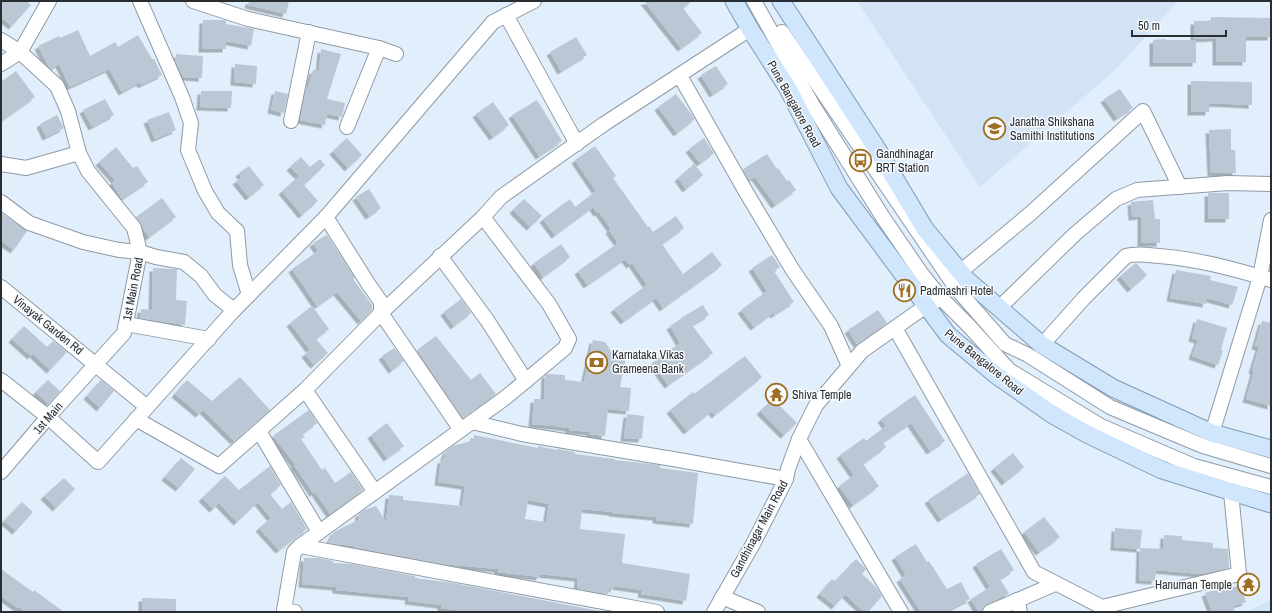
<svg xmlns="http://www.w3.org/2000/svg" width="1272" height="613" viewBox="0 0 1272 613" font-family="'Archivo Narrow',sans-serif">
<style>
.built{fill:#d1e3f5}
.building{fill:#bbc7d4;fill-rule:evenodd;filter:url(#shadow)}
.lines{fill:none;stroke-linecap:round;stroke-linejoin:round}
.minor-casing{stroke:#8e9aa6;stroke-width:16}
.major-casing{stroke:#809bb4;stroke-width:19}
.minor{stroke:#fff;stroke-width:14}
.major{stroke:#cfe6fc;stroke-width:17}
.labels{text-anchor:middle;dominant-baseline:central;stroke-width:3;stroke-linejoin:round;paint-order:stroke}
.street-label{font-size:12px;fill:#292e33;stroke:#f8fafd}
.poi-label{font-size:12px;fill:#292e33;stroke:#f8fafd;text-anchor:start}
</style>
<defs>
<filter id="shadow"><feDropShadow dx="-3.5" dy="3.5" stdDeviation="0" flood-color="#0004"/></filter>
</defs>
<rect width="100%" height="100%" fill="#e1eefb"/>
<!-- built -->
<g class="built">
<polygon points="857,1 1178,1 1114,71 980,187"/>
<polygon points="1271,600 1271,612 1246,612"/>
</g>
<!-- building -->
<g class="building">
<polygon points="1,1 26,1 31,5 12,26 1,17"/>
<polygon points="249,1 289,1 286,14 248,5"/>
<polygon points="644,1 692,1 683,8 702,33 681,48"/>
<polygon points="1211,17 1271,18 1271,37 1246,37 1246,62 1216,62 1216,38 1194,39 1194,21 1211,21"/>
<polygon points="203,20 224,20 226,21 226,24 254,29 251,46 226,41 226,49 202,49"/>
<polygon points="78,30 90,56 115,42 118,47 138,35 152,59 154,59 162,75 141,85 140,82 122,92 109,69 70,87 59,64 51,69 49,67 38,46 59,36 60,38"/>
<polygon points="576,37 587,55 561,71 550,52"/>
<polygon points="1166,39 1166,40 1196,40 1196,63 1153,63 1153,40"/>
<polygon points="321,49 341,54 327,99 345,103 342,117 327,114 325,125 300,120 306,87 308,88 313,70 319,70"/>
<polygon points="176,54 203,56 202,78 183,77 175,61"/>
<polygon points="235,64 257,66 256,84 234,82"/>
<polygon points="716,66 728,84 713,94 701,75"/>
<polygon points="16,71 35,97 1,121 1,82"/>
<polygon points="1191,81 1252,82 1252,105 1209,103 1209,112 1191,112"/>
<polygon points="1120,89 1133,108 1117,118 1104,99"/>
<polygon points="201,91 232,91 231,108 200,107"/>
<polygon points="275,91 288,94 284,113 271,110"/>
<polygon points="676,94 695,119 677,133 658,107"/>
<polygon points="105,99 114,115 92,127 83,110"/>
<polygon points="537,100 562,141 539,156 512,115"/>
<polygon points="493,102 509,125 493,137 476,114"/>
<polygon points="169,112 176,130 155,139 147,120"/>
<polygon points="57,115 64,128 46,137 40,124"/>
<polygon points="1231,129 1231,150 1235,150 1236,173 1211,173 1209,130"/>
<polygon points="347,138 362,155 348,168 333,151"/>
<polygon points="704,138 714,153 700,163 689,149"/>
<polygon points="595,146 616,176 613,178 648,227 649,226 653,232 676,216 684,228 662,244 683,274 712,252 722,265 663,308 656,298 624,321 614,309 647,285 632,263 630,265 625,259 587,285 578,271 618,243 609,230 611,229 599,212 597,213 593,207 555,235 543,219 570,199 575,207 596,191 575,160"/>
<polygon points="116,147 133,168 137,166 148,182 122,199 112,183 115,180 99,162"/>
<polygon points="767,154 777,169 778,168 787,181 789,180 796,190 775,205 755,177 749,180 743,169"/>
<polygon points="301,157 310,167 320,159 325,165 304,185 318,201 302,215 282,191 299,176 290,167"/>
<polygon points="694,164 703,175 686,189 678,178"/>
<polygon points="249,166 264,185 249,197 236,181 242,177 239,173"/>
<polygon points="369,189 381,208 369,216 356,197"/>
<rect x="1208" y="193" width="21" height="26"/>
<polygon points="162,198 176,217 149,237 136,217"/>
<polygon points="524,199 542,216 530,227 513,210"/>
<polygon points="1153,200 1155,219 1160,219 1160,243 1141,243 1141,216 1132,217 1131,202"/>
<polygon points="1,213 27,231 14,250 1,241"/>
<polygon points="327,235 355,278 353,279 372,305 372,310 361,321 337,292 317,306 292,269 318,251 313,243"/>
<polygon points="561,244 570,257 543,277 534,263"/>
<polygon points="772,255 780,267 774,271 794,302 774,315 773,313 754,327 741,310 767,291 752,268"/>
<polygon points="1136,263 1147,275 1131,289 1120,276"/>
<polygon points="153,268 177,269 176,300 187,301 185,325 140,318 141,309 152,310"/>
<polygon points="1176,270 1211,276 1210,280 1238,287 1232,305 1207,298 1206,304 1170,298"/>
<polygon points="461,299 471,313 454,326 444,312"/>
<polygon points="703,305 709,315 692,325 713,353 668,385 652,363 680,343 670,326 681,319 681,318"/>
<polygon points="312,306 329,329 316,339 328,353 314,365 305,354 310,350 290,323"/>
<polygon points="878,310 887,323 857,344 848,330"/>
<polygon points="1197,319 1227,328 1221,350 1223,351 1218,365 1192,356 1198,340 1192,338"/>
<polygon points="1262,321 1271,323 1271,406 1246,399 1254,371 1252,370 1259,347 1255,346"/>
<polygon points="24,326 47,347 53,341 67,352 50,370 33,354 31,356 12,339"/>
<polygon points="436,336 471,380 480,373 496,394 462,417 417,350"/>
<polygon points="593,340 605,342 616,359 627,353 620,387 631,388 629,411 608,409 605,436 589,434 590,432 569,430 569,428 554,426 532,424 534,399 544,399 545,375 547,374 565,375 565,380 584,382"/>
<polygon points="394,348 404,361 392,370 382,356"/>
<polygon points="745,356 762,377 715,415 712,411 687,431 670,410 693,392 694,394"/>
<polygon points="240,377 270,410 234,441 203,410 199,414 175,394 187,380 212,401"/>
<polygon points="48,380 60,391 49,404 36,392"/>
<polygon points="101,380 114,391 100,408 87,396"/>
<polygon points="915,395 945,441 930,451 911,423 883,442 886,447 863,464 879,486 853,505 839,486 854,475 840,455 864,438 866,441 886,426 881,419"/>
<polygon points="773,399 797,423 784,435 760,411"/>
<polygon points="309,410 317,423 302,434 305,437 301,439 322,470 325,468 335,483 351,472 363,490 330,514 315,492 313,493 294,465 295,464 273,436"/>
<polygon points="627,414 644,416 642,439 624,438"/>
<polygon points="387,423 404,446 387,458 371,435"/>
<path d="M474 435 538 448V446L557 450 558 449 575 452V454L614 459V460L660 465V468L698 473 693 524 656 520V517L612 513V512L582 509 580 529 625 534 622 563 690 574 686 601 641 594 642 590 614 586V589L609 588 608 594 577 589 578 578 540 574V577L498 572V569L443 564 354 547V546L328 543 334 532 358 520 359 514 364 510 376 506 386 522 389 495 403 496V500L462 506 465 486 438 482 441 460H443L446 451 453 446 474 440ZM528 500 549 504 546 522 525 519Z"/>
<polygon points="1013,453 1024,467 1005,482 994,468"/>
<polygon points="181,458 195,469 179,488 165,477"/>
<polygon points="270,466 281,485 270,494 282,509 291,502 307,529 279,550 259,528 271,518 258,502 237,522 219,503 213,509 202,498 225,476 239,490"/>
<polygon points="968,473 980,494 941,519 928,500"/>
<polygon points="64,478 75,489 56,508 44,496"/>
<polygon points="22,502 33,512 16,531 4,521"/>
<polygon points="1044,517 1060,537 1039,552 1024,532"/>
<polygon points="1115,528 1142,530 1140,549 1114,547"/>
<polygon points="1164,535 1182,536 1182,540 1213,543 1213,548 1228,549 1229,568 1201,574 1156,570 1155,581 1139,580 1140,548 1163,549"/>
<polygon points="916,544 927,562 929,561 947,589 961,582 970,599 946,612 921,612 900,579 906,575 895,557"/>
<polygon points="1001,549 1014,570 1000,579 1009,594 987,604 983,607 982,612 979,612 971,599 990,587 976,564"/>
<polygon points="304,558 319,558 333,561 333,563 352,564 415,576 415,578 453,583 605,612 485,612 472,610 471,612 441,608 441,605 408,601 409,597 336,590 336,587 302,584"/>
<polygon points="856,559 866,569 862,574 876,587 882,596 868,612 864,612 845,594 835,606 820,594 832,579 835,581"/>
<polygon points="1,569 33,592 34,590 64,612 26,612 19,607 18,608 1,596"/>
<polygon points="1241,585 1246,602 1233,606 1235,612 1212,612 1205,593 1227,586 1227,589"/>
<polygon points="142,598 176,599 176,612 142,612"/>
</g>
<g class="lines">
<defs>
<g id="minor">
<polyline points="140,1 182,97 191,123 188,150 205,191 218,213 237,231 240,265 249,295"/>
<polyline points="193,1 248,19 379,48 396,54"/>
<polyline points="754,1 812,104 884,219 921,273 941,298 969,326 1009,370 1101,426 1194,466 1271,487"/>
<polyline points="506,15 577,144"/>
<polyline points="782,32 956,288 1005,344 1028,355 1110,407 1203,446 1271,466"/>
<polyline points="1,40 20,52 1,64"/>
<polyline points="680,76 746,192 792,269 831,326 849,366"/>
<polyline points="291,121 309,32"/>
<polyline points="347,127 379,48"/>
<polyline points="1,164 26,168 79,153"/>
<polyline points="1,202 29,223 83,242 119,250 140,252 156,257 184,262 201,276 215,295 234,310"/>
<polyline points="326,217 369,285 381,302 381,313 461,430"/>
<polyline points="440,256 487,320 526,381"/>
<polyline points="952,276 960,272 1031,213 1143,111 1180,187"/>
<polyline points="1,287 147,407"/>
<polyline points="999,308 1075,234 1116,199 1137,190 1228,183 1271,184"/>
<polyline points="126,324 209,339"/>
<polyline points="895,328 1034,572 1102,607 1239,574 1231,492"/>
<path d="M1042 345 1084 298 1126 256C1137 253 1148 255 1159 256 1198 259 1234 269 1271 280"/>
<polyline points="1,380 48,417 98,462 234,310 326,217 493,22 534,1"/>
<polyline points="305,390 375,492"/>
<polyline points="136,419 219,466 305,390 381,313 483,217 501,197 604,124 750,29"/>
<polyline points="472,422 522,434 673,459 786,479"/>
<polyline points="259,431 319,532"/>
<polyline points="1212,433 1260,277 1271,220"/>
<polyline points="799,439 901,612"/>
<polyline points="1,472 48,417 124,333 140,252 134,228 88,171 79,153 68,111 57,86 20,52 49,1"/>
<polyline points="300,546 657,612"/>
<polyline points="722,597 758,612"/>
<polyline points="1017,600 1020,612"/>
<polyline points="295,612 284,610 294,552 300,546 505,398 565,348 569,339 549,304 483,217"/>
<polyline points="714,612 753,544 786,479 788,469 799,439 816,405 862,351 926,306 936,301"/>
<polyline points="990,612 1055,584"/>
</g>
<g id="major">
<polyline points="734,1 750,29 787,87 839,188 948,335 996,375 1053,415 1087,434 1162,470 1271,504"/>
<polyline points="781,1 879,152 925,229 967,280 1042,345 1113,388 1212,433 1271,449"/>
</g>
</defs>
<!-- minor casing -->
<use href="#minor" class="minor-casing"/>
<!-- major casing -->
<use href="#major" class="major-casing"/>
<!-- minor -->
<use href="#minor" class="minor"/>
<!-- major -->
<use href="#major" class="major"/>
</g>
<!-- icons -->
<defs>
<symbol id="university-ring" viewBox="-11 -11 22 22"><circle r="9.5" fill="#f8fafd" stroke="#9e6f21" stroke-width="1.5"/><path d="M0-5L7-2L0 1L-7-2ZM-4 1L0 2.5L4 1V4Q0 6-4 4Z" fill="#9e6f21"/></symbol>
<symbol id="bus-ring" viewBox="-11 -11 22 22"><circle r="9.5" fill="#f8fafd" stroke="#9e6f21" stroke-width="1.5"/><path d="M-5-6H5V4H4V6H2V4H-2V6H-4V4H-5ZM-3.5-4V0h7V-4ZM-3.5 1.2v1.5H-2V1.2ZM2 1.2v1.5H3.5V1.2Z" fill="#9e6f21"/></symbol>
<symbol id="restaurant-ring" viewBox="-11 -11 22 22"><circle r="9.5" fill="#f8fafd" stroke="#9e6f21" stroke-width="1.5"/><path d="M-5-6h1v4h1v-4h1v4h1v-4h1v5L-1.5 .5V6h-2V.5L-5-1ZM5-6V6H3V1.5H1.5Q1.5-4 5-6Z" fill="#9e6f21"/></symbol>
<symbol id="bank-ring" viewBox="-11 -11 22 22"><circle r="9.5" fill="#f8fafd" stroke="#9e6f21" stroke-width="1.5"/><path d="M-6-4H6V4H-6ZM0-2.3a2.3 2.3 0 1 0 0 4.6a2.3 2.3 0 1 0 0-4.6Z" fill="#9e6f21"/></symbol>
<symbol id="temple-ring" viewBox="-11 -11 22 22"><circle r="9.5" fill="#f8fafd" stroke="#9e6f21" stroke-width="1.5"/><path d="M0-6L5-2H3V0L6.5 2.5H4V6H1.5V3h-3V6H-4V2.5H-6.5L-3 0V-2H-5Z" fill="#9e6f21"/></symbol>
</defs>
<g fill-rule="evenodd">
<use href="#university-ring" x="982" y="116" width="25" height="25"/>
<use href="#bus-ring" x="848" y="148" width="25" height="25"/>
<use href="#restaurant-ring" x="892" y="278" width="25" height="25"/>
<use href="#bank-ring" x="584" y="350" width="25" height="25"/>
<use href="#temple-ring" x="764" y="382" width="25" height="25"/>
<use href="#temple-ring" x="1236" y="572" width="25" height="25"/>
</g>
<g class="labels">
<!-- street labels -->
<g class="street-label">
<text transform="translate(794 104) rotate(61)">Pune Bangalore Road</text>
<text transform="translate(133 289) rotate(-79)">1st Main Road</text>
<text transform="translate(48 325) rotate(39)">Vinayak Garden Rd</text>
<text transform="translate(984 362) rotate(39)">Pune Bangalore Road</text>
<text transform="translate(48 418) rotate(-49)">1st Main</text>
<text transform="translate(759 529) rotate(-62)">Gandhinagar Main Road</text>
</g>
<!-- poi labels -->
<g class="poi-label">
<text x="1010" y="122">Janatha Shikshana<tspan x="1010" dy="14">Samithi Institutions</tspan></text>
<text x="876" y="154">Gandhinagar<tspan x="876" dy="14">BRT Station</tspan></text>
<text x="920" y="291">Padmashri Hotel</text>
<text x="612" y="355">Karnataka Vikas<tspan x="612" dy="14">Grameena Bank</tspan></text>
<text x="792" y="395">Shiva Temple</text>
<text x="1232" y="585" text-anchor="end">Hanuman Temple</text>
</g>
</g>
<!-- border -->
<rect width="1272" height="613" fill="none" stroke="#292e33" stroke-width="4"/>
<!-- scale -->
<path d="M1132 30v6h94v-6" fill="none" stroke="#292e33" stroke-width="2"/>
<text x="1138" y="30" font-size="12" fill="#292e33" stroke="#f8fafd" stroke-width="3" paint-order="stroke">50 m</text>
</svg>
